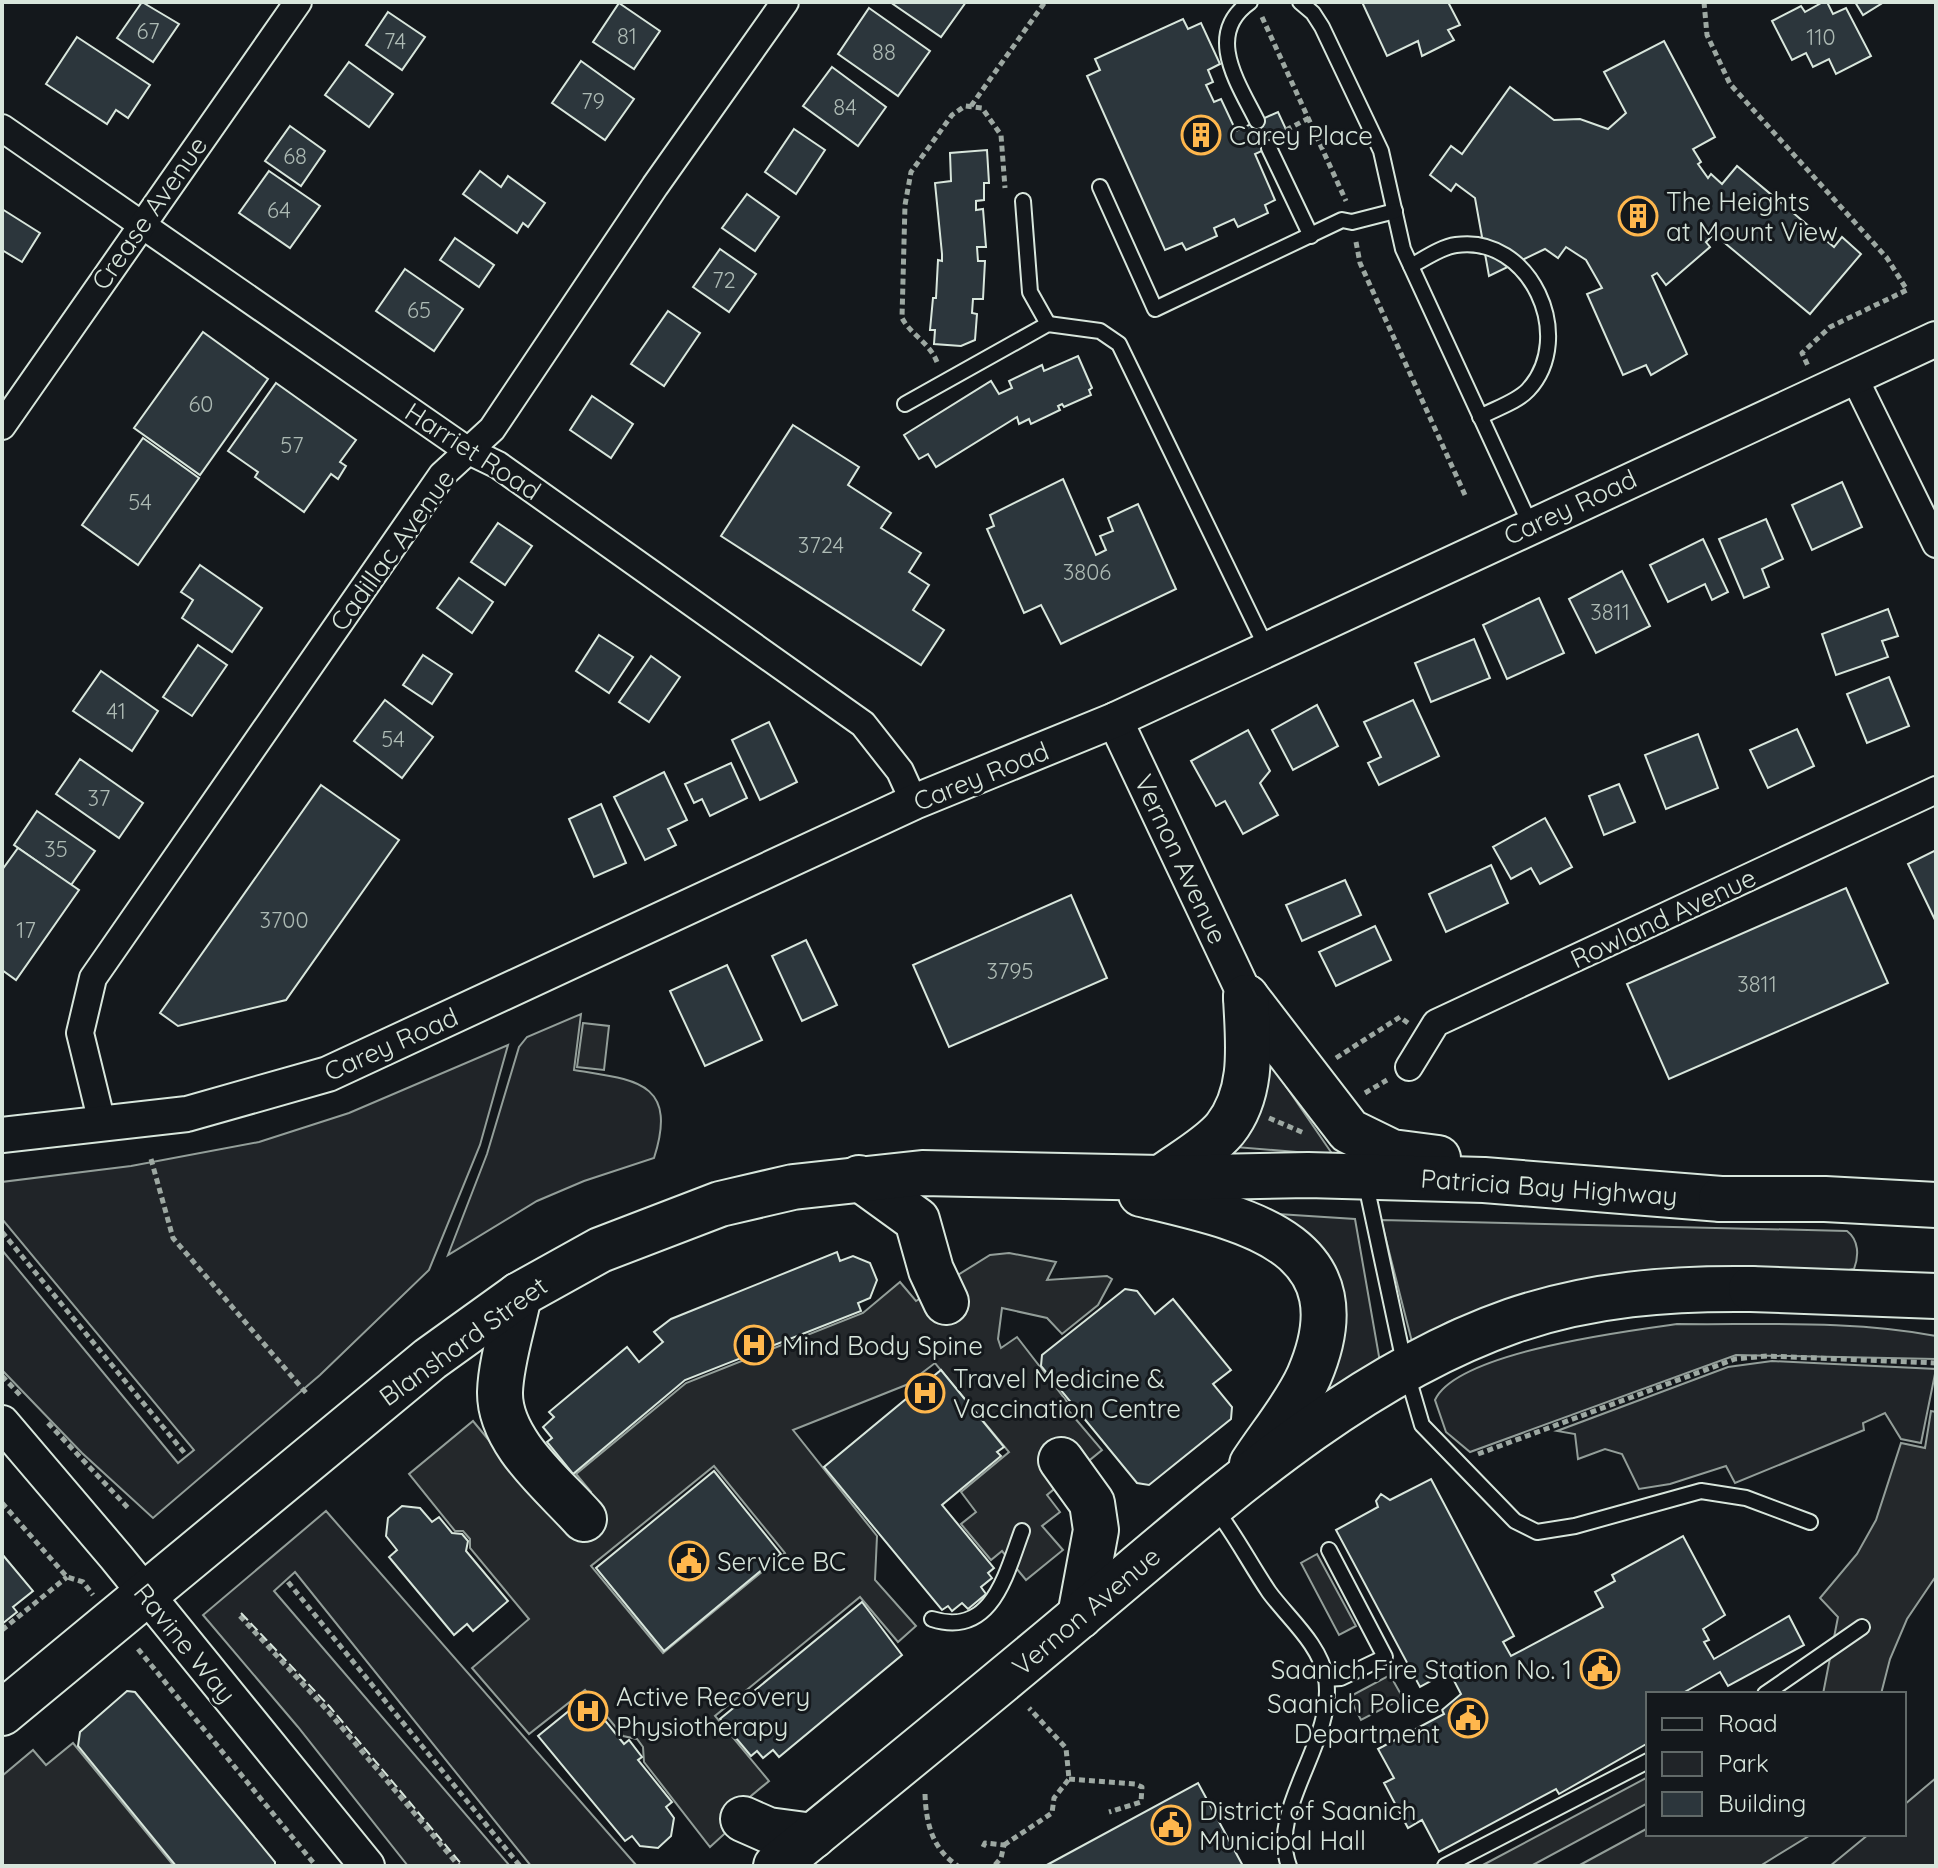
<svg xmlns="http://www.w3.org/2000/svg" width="1938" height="1868" viewBox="0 0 1938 1868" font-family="Quicksand,sans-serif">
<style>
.green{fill:#202428;stroke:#939e99;stroke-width:2}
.parking{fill:#24282b;stroke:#939e99;stroke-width:2;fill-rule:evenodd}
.building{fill:#2c363c;stroke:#d8e6dc;stroke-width:2}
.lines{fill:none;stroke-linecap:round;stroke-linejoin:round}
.service-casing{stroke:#d8e6dc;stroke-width:18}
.minor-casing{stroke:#d8e6dc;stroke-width:30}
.tertiary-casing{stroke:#d8e6dc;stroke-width:38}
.trunk-casing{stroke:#d8e6dc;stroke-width:48}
.motorway-casing{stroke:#d8e6dc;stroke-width:48}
.path{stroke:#9da8a2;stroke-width:5;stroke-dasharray:6 4;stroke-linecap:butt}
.service{stroke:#14181c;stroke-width:14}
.minor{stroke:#14181c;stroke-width:26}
.tertiary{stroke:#14181c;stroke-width:34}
.trunk{stroke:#14181c;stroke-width:44}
.motorway{stroke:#14181c;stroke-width:44}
.fence{stroke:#d8e6dc;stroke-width:2;stroke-dasharray:10 4;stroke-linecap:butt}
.labels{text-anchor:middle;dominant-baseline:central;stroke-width:6;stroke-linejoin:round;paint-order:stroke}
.number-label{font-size:22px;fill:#adbab4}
.poi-label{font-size:26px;fill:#d8e6dc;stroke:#14181c;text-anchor:start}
.street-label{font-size:26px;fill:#d8e6dc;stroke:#14181c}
</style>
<rect width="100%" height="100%" fill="#14181c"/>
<!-- green -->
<g class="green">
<path d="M581 1014 574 1070C633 1080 679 1080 654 1158L584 1181 537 1201 448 1255 487 1154 519 1047 527 1037Z"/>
<polygon points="508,1045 480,1145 429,1270 320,1375 153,1518 82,1453 2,1370 2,1250 178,1463 194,1450 2,1219 2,1182 131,1166 259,1142 349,1113"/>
<path d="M1269 1054 1279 1076 1333 1155 1235 1147C1262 1121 1268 1090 1269 1054Z"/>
<polygon points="1248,1212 1355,1219 1380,1362 1315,1404 1335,1344"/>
<path d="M1381 1220 1847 1231C1859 1240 1859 1256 1854 1269L1844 1271 1524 1294 1448 1322 1412 1342Z"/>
<path d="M1677 1324C1763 1325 1852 1320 1936 1336V1359L1736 1355 1470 1452 1446 1432 1435 1400C1457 1352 1627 1331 1677 1324Z"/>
<polygon points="1772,1361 1936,1369 1921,1443 1901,1439 1885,1413 1863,1423 1864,1430 1735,1483 1726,1466 1670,1484 1639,1489 1622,1454 1605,1449 1578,1459 1575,1434 1557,1431 1728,1367"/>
<polygon points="326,1511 637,1866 531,1866 295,1572 274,1591 510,1866 408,1866 298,1727 203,1615"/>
<polygon points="1936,1778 1936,1866 1830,1866 1869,1834 1904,1834 1904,1805"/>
</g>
<!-- parking -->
<g class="parking">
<polygon points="583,1023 609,1026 604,1070 577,1067"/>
<path d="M1009 1253 1056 1262 1047 1280 1107 1276 1112 1279 1098 1305 1062 1334 1047 1318 1002 1308 998 1339 1001 1348 1017 1337 1071 1407 1068 1410 1102 1450 1047 1495 1060 1512 1042 1526 1063 1550 1026 1580 1002 1551 991 1560 961 1524 976 1512 961 1492 1009 1452 935 1363 906 1385 793 1430 877 1536 875 1580 916 1626 898 1642 860 1597 715 1716 769 1781 745 1801 733 1826 710 1847 644 1762 643 1747 637 1739 623 1736 585 1690 529 1734 472 1668 529 1619 470 1548V1539L463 1531H455L409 1474 473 1421 543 1506 585 1498 591 1492 576 1474 686 1383 863 1313 900 1282 916 1301 990 1255ZM714 1466 785 1553 663 1653 591 1566Z"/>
<polygon points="1931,1411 1936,1412 1936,1576 1907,1619 1890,1659 1881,1694 1823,1694 1838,1617 1820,1598 1857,1554 1876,1520 1901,1443 1925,1448"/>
<polygon points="1317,1554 1356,1626 1339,1635 1301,1563"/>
<polygon points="1390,1675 1403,1698 1361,1720 1349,1697"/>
<polygon points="73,1743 174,1866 2,1866 2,1776 33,1750 46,1765"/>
<polygon points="1648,1777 1648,1803 1531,1866 1481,1866"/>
<polygon points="1648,1828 1648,1834 1812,1834 1760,1866 1578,1866"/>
</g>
<!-- building -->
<g class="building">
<polygon points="142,2 179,24 153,62 117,38"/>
<polygon points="890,2 966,2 941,37"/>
<polygon points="1362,2 1448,2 1460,25 1448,30 1454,40 1422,56 1418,41 1387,56"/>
<polygon points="1823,2 1827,2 1833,14 1846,8 1871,56 1836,74 1829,59 1813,67 1806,53 1792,60 1772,21 1801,6 1805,12"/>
<polygon points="1855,2 1884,2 1863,15"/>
<polygon points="619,3 660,31 634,69 593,42"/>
<polygon points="869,8 930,51 898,96 838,54"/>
<polygon points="388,12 425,37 402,70 366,45"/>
<polygon points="1183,19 1188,29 1201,23 1220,64 1208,70 1213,82 1206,85 1214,102 1221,99 1236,131 1278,112 1290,138 1255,154 1275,200 1265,205 1268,213 1238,227 1234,219 1214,228 1217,236 1186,250 1182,243 1165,250 1087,76 1100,70 1095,59"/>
<polygon points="77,37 150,85 128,118 116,110 107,124 46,84"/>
<polygon points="1664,41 1715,137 1693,149 1701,162 1698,164 1708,178 1711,174 1722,184 1737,166 1834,247 1842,237 1861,254 1810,314 1714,234 1706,242 1710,247 1666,285 1657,273 1652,276 1687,354 1651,375 1646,365 1623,375 1587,294 1602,288 1586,260 1566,247 1558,258 1545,249 1489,276 1475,198 1456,184 1451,191 1430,175 1451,146 1462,154 1510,87 1554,120 1580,119 1608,129 1626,113 1604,72"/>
<polygon points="581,61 634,99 605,140 552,103"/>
<polygon points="349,62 393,94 369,127 325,95"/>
<polygon points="832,67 886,107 858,146 803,106"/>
<polygon points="290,126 325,151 301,186 265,161"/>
<polygon points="794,129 825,150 796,194 765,172"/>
<polygon points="987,150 989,183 984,183 984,200 976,201 976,210 983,209 986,247 977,247 978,261 985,261 983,299 973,299 972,313 977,314 975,340 961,346 934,344 935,330 930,330 933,298 936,298 938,260 942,261 942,254 935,183 951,181 950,153"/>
<polygon points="269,171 320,206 290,248 239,213"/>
<polygon points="480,171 501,187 508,176 545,203 528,227 523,223 517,233 463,194"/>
<polygon points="747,194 779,217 755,251 722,228"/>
<polygon points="2,209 40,233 22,262 2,250"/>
<polygon points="455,238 494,265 479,287 440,260"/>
<polygon points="720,249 756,274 729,312 693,287"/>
<polygon points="405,269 463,309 434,351 376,311"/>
<polygon points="668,311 700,333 664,386 631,364"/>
<polygon points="203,332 268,379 200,475 134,428"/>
<polygon points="1078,356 1092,388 1089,390 1091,395 1064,407 1062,404 1058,406 1060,410 1031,424 1029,419 1019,424 1017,417 936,467 928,454 919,459 904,435 991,381 999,394 1012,388 1009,381 1042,365 1044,371"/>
<polygon points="276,383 356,440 340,462 346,466 338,479 331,474 304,512 255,477 258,472 228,451"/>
<polygon points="592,396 633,424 611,458 570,430"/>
<polygon points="793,425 859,467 848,485 891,513 881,528 921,553 909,572 929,585 913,610 944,630 921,665 721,536"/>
<polygon points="143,438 199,478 138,565 82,525"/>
<polygon points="1063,479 1096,555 1106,550 1100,536 1113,531 1108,518 1138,504 1176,589 1061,644 1041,605 1024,613 987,529 994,526 990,515"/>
<polygon points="1842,482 1862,527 1812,550 1792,505"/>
<polygon points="1766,519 1783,559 1762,569 1769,587 1744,598 1719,539"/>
<polygon points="498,523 532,546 505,585 471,562"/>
<polygon points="1703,539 1728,592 1712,600 1705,584 1668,602 1650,565"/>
<polygon points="200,565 262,608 232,652 182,618 193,600 181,592"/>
<polygon points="1622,571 1650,626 1596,653 1569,599"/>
<polygon points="459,578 493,602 472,633 437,608"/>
<polygon points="1539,598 1564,653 1507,679 1483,625"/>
<polygon points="1888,609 1898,636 1882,641 1888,657 1836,675 1822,634"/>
<polygon points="599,635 633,657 609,693 576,671"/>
<polygon points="1474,639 1490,678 1431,702 1415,663"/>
<polygon points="198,645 227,665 192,716 163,697"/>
<polygon points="423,655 452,674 432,704 403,685"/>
<polygon points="651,656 680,677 649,722 619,702"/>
<polygon points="101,671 158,711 132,751 73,711"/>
<polygon points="1889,677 1909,726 1867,743 1847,694"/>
<polygon points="385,700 433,737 402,778 354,741"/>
<polygon points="1413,700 1439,756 1379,785 1368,763 1381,757 1364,722"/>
<polygon points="1317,705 1338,746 1293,770 1272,730"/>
<polygon points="769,722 797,782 760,800 732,740"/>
<polygon points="1797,729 1814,766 1768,788 1750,750"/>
<polygon points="1248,730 1270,771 1260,783 1278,815 1243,834 1225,801 1216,806 1191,761"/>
<polygon points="1698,734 1718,788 1666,809 1645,755"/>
<polygon points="80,759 143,803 119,838 56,794"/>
<polygon points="731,763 747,798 710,816 702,799 694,803 685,784"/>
<polygon points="664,772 687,820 668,829 676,845 645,860 614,797"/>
<polygon points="1619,784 1635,822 1604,835 1589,796"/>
<polygon points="321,785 399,840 286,1000 178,1026 160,1013"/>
<polygon points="601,804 626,863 594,877 569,819"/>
<polygon points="37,811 95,851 71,885 14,845"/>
<polygon points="1545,818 1572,867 1540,884 1531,868 1511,879 1493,847"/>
<polygon points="18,848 79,890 16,980 2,970 2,870"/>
<polygon points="1936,850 1936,922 1908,864"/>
<polygon points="1491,865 1508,903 1446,932 1429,894"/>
<polygon points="1345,880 1361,915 1302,941 1286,905"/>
<polygon points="1846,888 1888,983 1669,1079 1627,984"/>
<polygon points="1071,895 1107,978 949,1047 913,965"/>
<polygon points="1375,926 1391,960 1336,986 1319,952"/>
<polygon points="806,940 837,1005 802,1021 772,956"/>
<polygon points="727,965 762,1040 705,1066 670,991"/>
<polygon points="837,1252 840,1261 853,1256 870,1263 877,1280 870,1298 858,1303 861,1311 685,1380 573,1474 547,1442 552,1438 543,1427 554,1417 549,1412 627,1347 639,1362 663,1342 654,1332 671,1319"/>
<polygon points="1125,1289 1137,1291 1155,1314 1173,1299 1231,1370 1213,1384 1232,1407 1231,1419 1149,1485 1137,1483 1041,1366 1042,1355"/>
<polygon points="941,1370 1004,1447 997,1452 1001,1456 942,1505 994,1568 988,1573 992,1578 981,1587 986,1594 968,1609 962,1603 952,1611 948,1606 942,1610 824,1467"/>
<polygon points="714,1471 781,1554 664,1651 596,1568"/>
<polygon points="1431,1479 1514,1636 1503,1642 1511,1656 1603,1607 1595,1592 1615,1581 1612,1575 1683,1536 1725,1615 1703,1629 1709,1640 1704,1642 1714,1659 1789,1616 1804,1645 1728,1686 1720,1672 1681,1694 1648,1694 1648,1743 1559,1794 1556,1789 1439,1852 1422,1820 1408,1828 1384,1783 1394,1778 1378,1749 1444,1714 1442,1710 1461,1694 1449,1671 1420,1687 1336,1530 1378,1507 1376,1501 1381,1494 1390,1500"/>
<polygon points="402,1506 420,1508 432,1522 439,1517 452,1533 462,1534 468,1541 466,1551 508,1601 473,1631 467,1624 454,1635 389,1557 397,1550 386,1536 388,1518"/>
<polygon points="2,1554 33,1591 13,1607 17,1612 2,1624"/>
<polygon points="862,1602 902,1655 779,1757 773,1750 763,1758 757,1751 751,1756 720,1719"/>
<polygon points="127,1691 135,1692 275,1862 275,1866 176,1866 78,1746 80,1732"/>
<polygon points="586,1697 624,1744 629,1740 642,1757 638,1760 672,1802 666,1807 674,1818 671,1836 658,1848 640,1846 632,1836 625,1841 538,1736"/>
<polygon points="1198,1783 1243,1866 1045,1866"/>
</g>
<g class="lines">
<defs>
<g id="service">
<path d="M1250 2C1204 34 1238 83 1257 121"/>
<polyline points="1300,2 1313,13 1322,27 1381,151 1403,249 1531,526"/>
<polyline points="1269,148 1311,236"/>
<polyline points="1100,187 1155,309 1342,220 1352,222 1395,211"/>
<polyline points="1023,201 1030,292 1048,324"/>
<path d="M1411 266C1424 259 1441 247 1456 245 1530 234 1577 337 1528 390 1517 402 1494 409 1480 417"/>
<polyline points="905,404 1048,324 1100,331 1119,344 1267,649"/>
<polyline points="1365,1180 1405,1367 1422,1425 1515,1521 1537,1532 1575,1526 1701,1491 1746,1498 1810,1522"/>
<path d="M1216 1510C1236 1536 1250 1564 1269 1592 1288 1618 1320 1644 1326 1678 1336 1742 1267 1808 1289 1866"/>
<path d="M932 1619C992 1638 1006 1574 1022 1531"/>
<polyline points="1326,1679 1341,1678 1385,1657 1329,1550"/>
<polyline points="1765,1694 1862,1627"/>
<polyline points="1445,1866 1648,1761"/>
</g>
<g id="minor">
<polyline points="2,128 467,450 498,465 863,724 900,771 914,802"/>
<polyline points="1854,377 1936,544"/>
<polyline points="2,426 298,2"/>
<polyline points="1409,1067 1436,1023 1936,790"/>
<polyline points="103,1127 80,1033 93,978 442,475 492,429 655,186 785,2"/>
</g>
<g id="tertiary">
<polyline points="1115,720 1246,997"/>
<polyline points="2,1135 187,1114 328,1074 914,802 1115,720 1936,339"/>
<polyline points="2,1423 116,1557 367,1866"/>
</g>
<g id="trunk">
<polyline points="1246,997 1349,1131 1392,1152 1438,1158"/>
<polyline points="859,1178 917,1220 931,1270 946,1302"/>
<path d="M1161 1178C1181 1163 1209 1148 1225 1129 1255 1091 1248 1042 1246 997"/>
<path d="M1141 1194C1241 1218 1367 1241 1309 1376 1295 1407 1270 1436 1252 1464"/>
<path d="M519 1295C513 1326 501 1361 500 1392 499 1442 554 1485 584 1519"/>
<polyline points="1061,1460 1092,1503 1096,1530 1080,1616"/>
<polyline points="2,1713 430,1359 519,1295 600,1250 720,1204 793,1187 922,1173 1161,1178 1308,1175 1484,1180 1721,1199"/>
<polyline points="743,1819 768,1830 813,1836"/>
<path d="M776 1866C881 1780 986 1695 1089 1608 1217 1501 1354 1376 1512 1321 1590 1294 1670 1288 1751 1289"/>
</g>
<g id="motorway">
<polyline points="1721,1199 1825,1199 1936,1205"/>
<polyline points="1751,1289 1936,1296"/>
</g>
</defs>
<!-- service casing -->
<use href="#service" class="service-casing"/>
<!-- minor casing -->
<use href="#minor" class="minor-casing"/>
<!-- tertiary casing -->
<use href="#tertiary" class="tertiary-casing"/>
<!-- trunk casing -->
<use href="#trunk" class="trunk-casing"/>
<!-- motorway casing -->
<use href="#motorway" class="motorway-casing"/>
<!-- path -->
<g class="path">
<polyline points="1704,2 1707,35 1730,84 1887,258 1907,290 1830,327 1802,353 1808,366"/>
<polyline points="1262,17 1346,201"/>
<polyline points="971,106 1045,2"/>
<polyline points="1286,130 1309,118"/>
<polyline points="1356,242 1360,263 1465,495"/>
<path d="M937 362C929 342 911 335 902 318L905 205 911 172 952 115 965 106 982 108 1001 135 1005 188"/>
<polyline points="1336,1058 1400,1017 1408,1023"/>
<polyline points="1365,1093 1387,1080"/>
<polyline points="1269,1118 1304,1133"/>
<polyline points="151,1159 173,1238 307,1394"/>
<polyline points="2,1232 187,1456"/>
<polyline points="2,1376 21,1396"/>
<polyline points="48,1423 130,1510"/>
<polyline points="1478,1454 1735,1359 1767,1356 1936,1363"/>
<polyline points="2,1503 67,1577 83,1582 93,1595"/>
<polyline points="288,1582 520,1866"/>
<polyline points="240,1616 327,1710 459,1866"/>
<polyline points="2,1630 67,1577"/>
<polyline points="138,1649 316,1866"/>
<polyline points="1069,1779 1135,1784 1142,1787 1141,1802 1109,1812"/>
<path d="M925 1794C926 1823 932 1849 958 1866"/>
<polyline points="1004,1845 1052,1813 1054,1798 1069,1779 1066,1748 1029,1708"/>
<polyline points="983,1847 985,1843 1004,1845 1001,1858 994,1866"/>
</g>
<!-- service -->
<use href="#service" class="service"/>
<!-- minor -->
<use href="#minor" class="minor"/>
<!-- tertiary -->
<use href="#tertiary" class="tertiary"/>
<!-- trunk -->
<use href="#trunk" class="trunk"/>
<!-- motorway -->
<use href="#motorway" class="motorway"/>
<!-- fence -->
<polyline class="fence" points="241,1613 330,1707 463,1866"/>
</g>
<!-- icons -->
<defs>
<symbol id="building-ring" viewBox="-11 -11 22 22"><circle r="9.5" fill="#14181c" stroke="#ffb74d" stroke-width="1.5"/><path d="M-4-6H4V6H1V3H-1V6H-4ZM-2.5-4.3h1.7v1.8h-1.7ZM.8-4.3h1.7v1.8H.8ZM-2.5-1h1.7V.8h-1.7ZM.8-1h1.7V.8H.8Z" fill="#ffb74d"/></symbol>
<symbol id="hospital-ring" viewBox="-11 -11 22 22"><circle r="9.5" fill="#14181c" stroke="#ffb74d" stroke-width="1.5"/><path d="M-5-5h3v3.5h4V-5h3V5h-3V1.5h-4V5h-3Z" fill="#ffb74d"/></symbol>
<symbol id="civic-ring" viewBox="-11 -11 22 22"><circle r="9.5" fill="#14181c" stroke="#ffb74d" stroke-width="1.5"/><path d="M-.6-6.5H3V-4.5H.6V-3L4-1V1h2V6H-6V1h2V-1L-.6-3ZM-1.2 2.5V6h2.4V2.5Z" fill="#ffb74d"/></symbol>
</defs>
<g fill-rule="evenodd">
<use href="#building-ring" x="1179" y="113" width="44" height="44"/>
<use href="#building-ring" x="1616" y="194" width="44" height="44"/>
<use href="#hospital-ring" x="732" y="1323" width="44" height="44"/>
<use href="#hospital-ring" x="903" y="1371" width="44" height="44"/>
<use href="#civic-ring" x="667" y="1539" width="44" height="44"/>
<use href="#civic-ring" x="1578" y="1647" width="44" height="44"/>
<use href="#hospital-ring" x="566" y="1689" width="44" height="44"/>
<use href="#civic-ring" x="1446" y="1696" width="44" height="44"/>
<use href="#civic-ring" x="1149" y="1803" width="44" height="44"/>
</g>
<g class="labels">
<!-- number labels -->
<g class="number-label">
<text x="148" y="31">67</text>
<text x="627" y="36">81</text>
<text x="1821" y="37">110</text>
<text x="395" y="41">74</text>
<text x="884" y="52">88</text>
<text x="593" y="101">79</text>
<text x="845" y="107">84</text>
<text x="295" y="156">68</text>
<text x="279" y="210">64</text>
<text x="724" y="280">72</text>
<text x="419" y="310">65</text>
<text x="201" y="404">60</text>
<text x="292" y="445">57</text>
<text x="140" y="502">54</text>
<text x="821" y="545">3724</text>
<text x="1087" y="572">3806</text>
<text x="1610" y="612">3811</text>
<text x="116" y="711">41</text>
<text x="393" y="739">54</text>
<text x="99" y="798">37</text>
<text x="56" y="849">35</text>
<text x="284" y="920">3700</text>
<text x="26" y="930">17</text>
<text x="1010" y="971">3795</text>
<text x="1757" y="984">3811</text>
</g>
<!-- poi labels -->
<g class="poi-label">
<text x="1229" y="135">Carey Place</text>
<text x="1666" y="201">The Heights<tspan x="1666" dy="30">at Mount View</tspan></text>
<text x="782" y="1345">Mind Body Spine</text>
<text x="953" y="1378">Travel Medicine &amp;<tspan x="953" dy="30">Vaccination Centre</tspan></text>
<text x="717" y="1561">Service BC</text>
<text x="1572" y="1669" text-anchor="end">Saanich Fire Station No. 1</text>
<text x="616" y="1696">Active Recovery<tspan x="616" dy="30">Physiotherapy</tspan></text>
<text x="1440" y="1703" text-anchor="end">Saanich Police<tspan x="1440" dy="30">Department</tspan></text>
<text x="1199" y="1810">District of Saanich<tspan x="1199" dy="30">Municipal Hall</tspan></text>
</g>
<!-- street labels -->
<g class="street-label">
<text transform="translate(149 213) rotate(-55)">Crease Avenue</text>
<text transform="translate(473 451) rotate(33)">Harriet Road</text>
<text transform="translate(1570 507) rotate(-25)">Carey Road</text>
<text transform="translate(392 550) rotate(-54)">Cadillac Avenue</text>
<text transform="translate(981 776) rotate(-22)">Carey Road</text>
<text transform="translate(1181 859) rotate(65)">Vernon Avenue</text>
<text transform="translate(1663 918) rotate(-25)">Rowland Avenue</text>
<text transform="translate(391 1044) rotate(-24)">Carey Road</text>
<text transform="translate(1549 1187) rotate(4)">Patricia Bay Highway</text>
<text transform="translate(463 1341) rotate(-36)">Blanshard Street</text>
<text transform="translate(1086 1611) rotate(-40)">Vernon Avenue</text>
<text transform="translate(185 1643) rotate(51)">Ravine Way</text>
</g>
</g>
<!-- border -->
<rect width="1938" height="1868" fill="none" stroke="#d8e6dc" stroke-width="8"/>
<!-- legend -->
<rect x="1646" y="1692" width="260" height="144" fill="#14181c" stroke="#626a69" stroke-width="2"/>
<rect x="1662" y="1718" width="40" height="12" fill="#14181c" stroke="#626a69" stroke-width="2"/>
<text x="1718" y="1732" font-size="24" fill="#d8e6dc">Road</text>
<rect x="1662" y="1752" width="40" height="24" fill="#202428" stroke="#626a69" stroke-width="2"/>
<text x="1718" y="1772" font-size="24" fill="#d8e6dc">Park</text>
<rect x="1662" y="1792" width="40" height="24" fill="#2c363c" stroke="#626a69" stroke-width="2"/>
<text x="1718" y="1812" font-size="24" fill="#d8e6dc">Building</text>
</svg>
